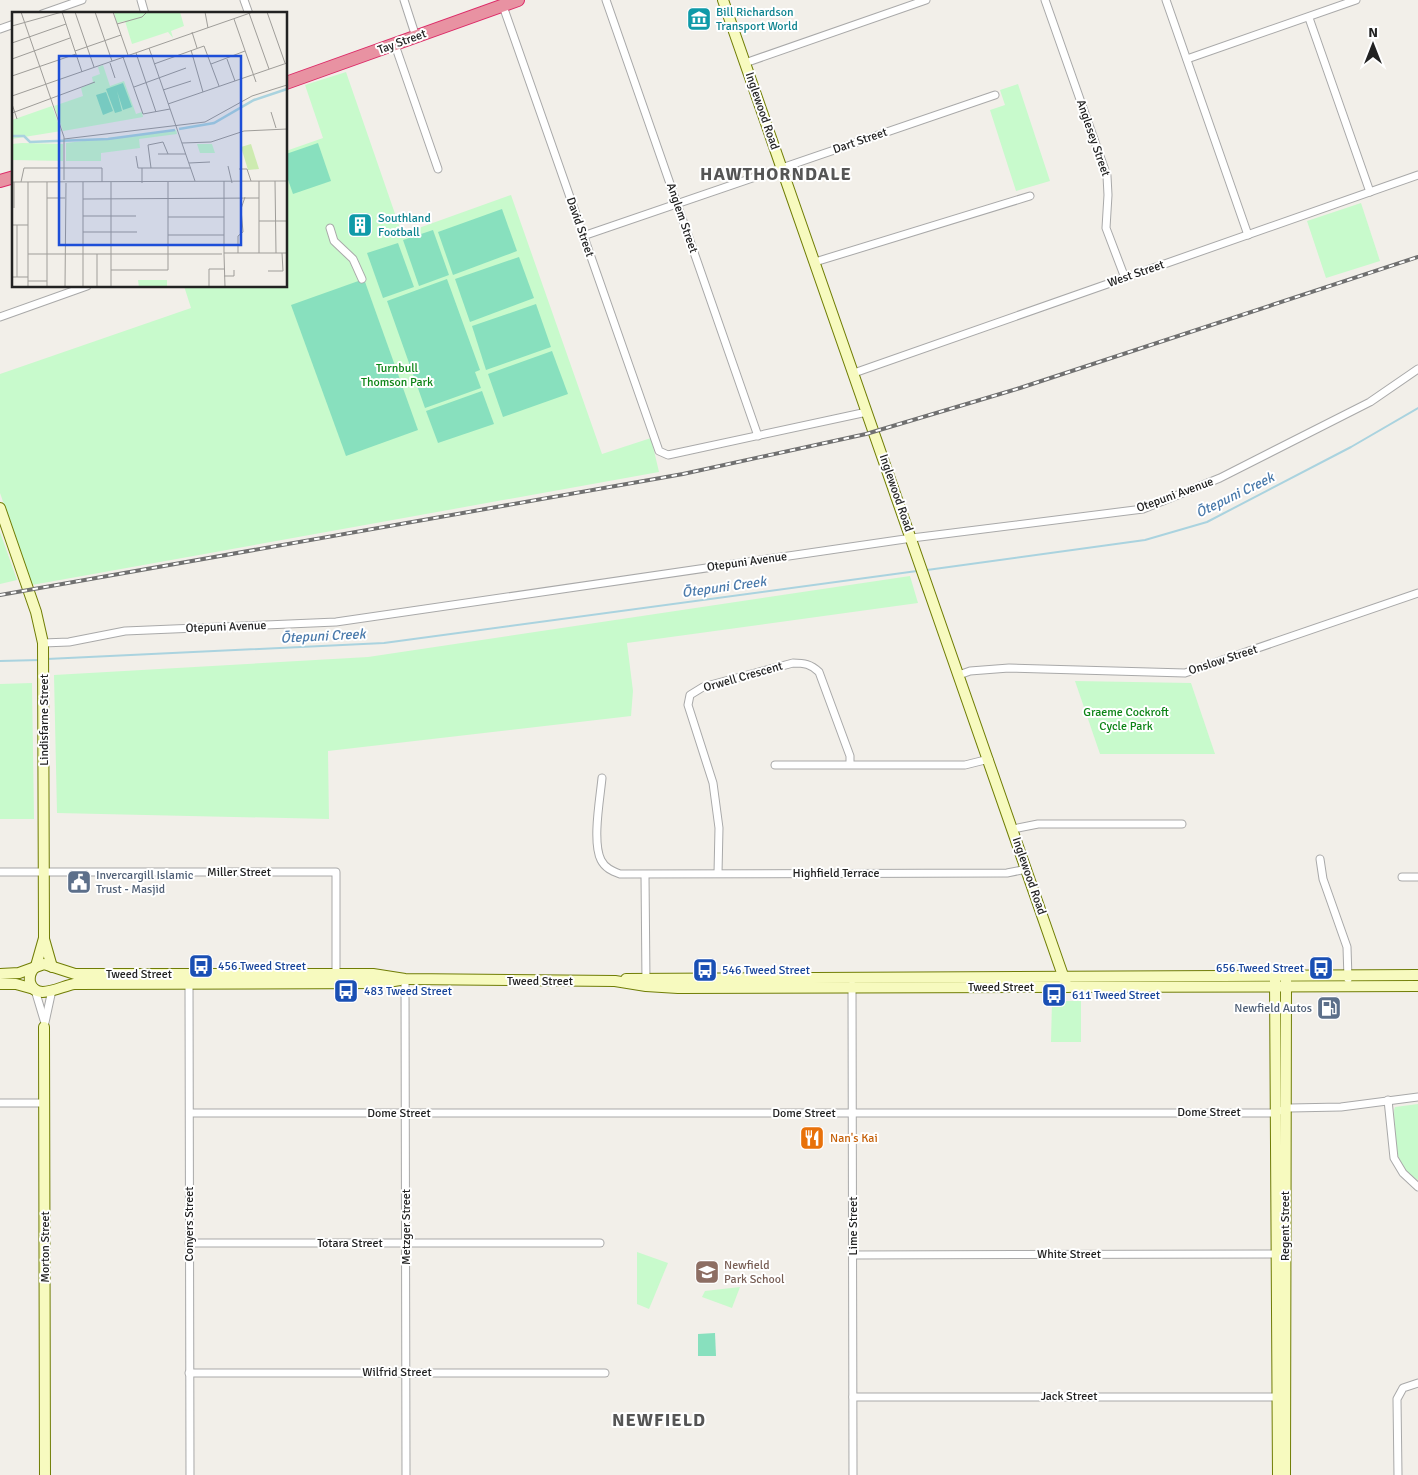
<svg xmlns="http://www.w3.org/2000/svg" width="1418" height="1475" viewBox="0 0 1418 1475" font-family="Signika,sans-serif">
<style>
.park{fill:#c8facc}
.pitch{fill:#88e0be}
.lines{fill:none;stroke-linecap:round;stroke-linejoin:round}
.stream{stroke:#aad3df;stroke-width:2}
.street-casing{stroke:#a9a9a9;stroke-width:9}
.secondary-casing{stroke:#707d05;stroke-width:12}
.highway-casing{stroke:#dc2a67;stroke-width:14}
.street{stroke:#fff;stroke-width:7}
.secondary{stroke:#f7fabf;stroke-width:10}
.highway{stroke:#e892a2;stroke-width:12}
.rail-casing{stroke:#707070;stroke-width:4}
.rail{stroke:#fff;stroke-width:2;stroke-dasharray:5.5;stroke-linecap:butt}
.labels{text-anchor:middle;dominant-baseline:central;stroke-width:4;stroke-linejoin:round;paint-order:stroke}
.culture-label{font-size:12px;fill:#0d838f;stroke:#fff;text-anchor:start}
.street-label{font-size:12px;fill:#222;stroke:#fff}
.park-label{font-size:12px;fill:#0c8416;stroke:#fff}
.service-label{font-size:12px;fill:#4e5e75;stroke:#fff;text-anchor:start}
.transit-label{font-size:12px;fill:#164399;stroke:#fff;text-anchor:start}
.food-label{font-size:12px;fill:#c56008;stroke:#fff;text-anchor:start}
.education-label{font-size:12px;fill:#785e54;stroke:#fff;text-anchor:start}
.water-label{font-size:14px;font-style:italic;fill:#4a7aab;stroke:#fff}
.district-label{font-size:18px;font-weight:bold;letter-spacing:1px;fill:#555;stroke:#fff}
.inset-river{fill:none;stroke:#aad3df;stroke-width:2.5}
.inset-road{fill:none;stroke:#9f9d99;stroke-width:1}
.view{fill:#1d4ed8;fill-opacity:0.15;stroke:#1d4ed8;stroke-width:2.5}
.inset-edge{fill:none;stroke:#222;stroke-width:2.5}
</style>
<rect width="100%" height="100%" fill="#f2efe9"/>
<!-- park -->
<g class="park">
<polygon points="346,72 402,234 511,195 602,454 651,438 659,472 32,585 0,493 0,374 191,308 184,286 286,286 286,151 323,138 305,85"/>
<polygon points="1018,84 1050,181 1016,191 990,110 1005,105 1000,90"/>
<polygon points="1361,203 1380,261 1326,278 1307,221"/>
<polygon points="0,532 17,580 0,584"/>
<polygon points="910,576 918,603 627,643 633,691 631,716 328,751 329,819 57,813 54,675 368,657"/>
<polygon points="1075,681 1191,683 1215,754 1100,754"/>
<polygon points="32,683 34,819 0,819 0,684"/>
<polygon points="1052,1001 1081,1001 1081,1042 1051,1042"/>
<path d="M1418 1104V1180C1392 1168 1395 1134 1394 1110L1395 1107Z"/>
<polygon points="637,1252 668,1263 649,1309 637,1304"/>
<polygon points="740,1287 732,1308 702,1297 705,1291"/>
</g>
<!-- pitch -->
<g class="pitch">
<polygon points="318,143 331,181 293,194 286,174 286,154"/>
<polygon points="502,209 517,251 453,275 438,232"/>
<polygon points="433,230 449,275 419,286 403,240"/>
<polygon points="398,243 414,287 383,298 367,253"/>
<polygon points="519,257 534,298 470,322 455,279"/>
<polygon points="364,279 418,430 346,456 291,305"/>
<polygon points="447,279 480,370 475,372 481,388 425,408 387,301"/>
<polygon points="536,304 551,347 486,370 472,326"/>
<polygon points="552,351 568,394 503,417 488,374"/>
<polygon points="482,391 494,424 438,443 426,411"/>
<polygon points="715,1333 716,1356 698,1356 698,1334"/>
</g>
<g class="lines">
<!-- stream -->
<g class="stream">
<polyline points="927,570 1145,540 1207,522 1351,447 1418,408"/>
<polyline points="47,659 384,643 917,571"/>
<polyline points="0,661 40,660"/>
</g>
<defs>
<g id="street">
<polyline points="141,0 145,14"/>
<polyline points="244,0 249,14"/>
<polyline points="404,0 416,37"/>
<polyline points="606,0 758,436"/>
<polyline points="1045,0 1107,176 1108,195 1106,228 1125,278"/>
<polyline points="1166,0 1248,235"/>
<polyline points="503,6 659,451 668,455 867,412"/>
<polyline points="42,14 82,0"/>
<polyline points="1309,18 1370,192"/>
<polyline points="0,29 14,24"/>
<polyline points="395,45 438,169"/>
<polyline points="1187,59 1356,0"/>
<polyline points="745,63 926,0"/>
<polyline points="330,228 334,241 353,259 362,279"/>
<polyline points="583,236 995,95"/>
<polyline points="815,262 1030,196"/>
<polyline points="0,317 87,286"/>
<polyline points="854,373 1418,175"/>
<polyline points="43,643 69,642 125,631 336,622 912,538 1143,509 1220,478 1370,402 1418,369"/>
<polyline points="959,675 970,671 1009,668 1185,673 1418,593"/>
<polyline points="775,765 965,765 989,759"/>
<path d="M602 778C600 799 592 842 601 860 605 868 612 871 620 874L1007 873 1027 869"/>
<polyline points="1013,829 1038,824 1182,824"/>
<polyline points="1320,859 1323,879 1347,947 1348,979"/>
<polyline points="0,872 336,872 336,978"/>
<path d="M718 873 719 828 713 783 688 705 690 695 703 687 793 663C804 663 811 664 819 672L850 756V764"/>
<polyline points="645,875 646,982"/>
<polyline points="1402,877 1418,877"/>
<polyline points="405,979 406,1475"/>
<polyline points="189,981 190,1475"/>
<polyline points="852,985 853,1475"/>
<polyline points="35,990 44,1020"/>
<polyline points="44,1027 52,990"/>
<polyline points="1388,1100 1394,1158 1403,1173 1418,1187"/>
<polyline points="0,1103 44,1103"/>
<polyline points="190,1113 1272,1113 1290,1108 1341,1107 1418,1097"/>
<polyline points="189,1243 600,1243"/>
<polyline points="853,1255 1280,1254"/>
<polyline points="189,1373 605,1373"/>
<polyline points="853,1397 1280,1397"/>
<polyline points="1398,1475 1397,1399 1403,1388 1418,1383"/>
</g>
<g id="secondary">
<polyline points="723,0 1067,987"/>
<polyline points="0,508 36,612 43,643 44,938 36,966"/>
<polyline points="44,939 52,967"/>
<path d="M35 967C31 971 29 976 30 982 35 1002 61 986 74 984L382 983 400 980"/>
<polyline points="0,974 19,973 44,964 75,974 373,974 405,979 615,981 646,986 678,988 1418,986"/>
<polyline points="626,979 1418,975"/>
<polyline points="1275,980 1278,1475"/>
<polyline points="0,984 16,984 34,989"/>
<polyline points="44,1027 45,1475"/>
<polyline points="1285,1475 1286,980"/>
</g>
<g id="highway">
<polyline points="286,83 518,0"/>
<polyline points="0,181 14,177"/>
</g>
</defs>
<!-- street casing -->
<use href="#street" class="street-casing"/>
<!-- secondary casing -->
<use href="#secondary" class="secondary-casing"/>
<!-- highway casing -->
<use href="#highway" class="highway-casing"/>
<!-- street -->
<use href="#street" class="street"/>
<!-- secondary -->
<use href="#secondary" class="secondary"/>
<!-- highway -->
<use href="#highway" class="highway"/>
<defs>
<polyline id="rail" points="0,595 683,474 866,434 1020,388 1418,257"/>
</defs>
<!-- rail casing -->
<use href="#rail" class="rail-casing"/>
<!-- rail -->
<use href="#rail" class="rail"/>
</g>
<!-- icons -->
<defs>
<symbol id="museum-square" viewBox="-11 -11 22 22"><rect x="-9" y="-9" width="18" height="18" rx="4" fill="#0f9aa8" stroke="#fff"/><path d="M0-6L6-3V-2H-6V-3ZM-5-1h2V3h-2ZM-1-1h2V3h-2ZM3-1h2V3H3ZM-6 4H6V6H-6Z" fill="#fff"/></symbol>
<symbol id="building-square" viewBox="-11 -11 22 22"><rect x="-9" y="-9" width="18" height="18" rx="4" fill="#0f9aa8" stroke="#fff"/><path d="M-4-6H4V6H1V3H-1V6H-4ZM-2.5-4.3h1.7v1.8h-1.7ZM.8-4.3h1.7v1.8H.8ZM-2.5-1h1.7V.8h-1.7ZM.8-1h1.7V.8H.8Z" fill="#fff"/></symbol>
<symbol id="civic-square" viewBox="-11 -11 22 22"><rect x="-9" y="-9" width="18" height="18" rx="4" fill="#5c6f8a" stroke="#fff"/><path d="M-.6-6.5H3V-4.5H.6V-3L4-1V1h2V6H-6V1h2V-1L-.6-3ZM-1.2 2.5V6h2.4V2.5Z" fill="#fff"/></symbol>
<symbol id="bus-square" viewBox="-11 -11 22 22"><rect x="-9" y="-9" width="18" height="18" rx="4" fill="#1a4fb4" stroke="#fff"/><path d="M-5-6H5V4H4V6H2V4H-2V6H-4V4H-5ZM-3.5-4V0h7V-4ZM-3.5 1.2v1.5H-2V1.2ZM2 1.2v1.5H3.5V1.2Z" fill="#fff"/></symbol>
<symbol id="fuel-square" viewBox="-11 -11 22 22"><rect x="-9" y="-9" width="18" height="18" rx="4" fill="#5c6f8a" stroke="#fff"/><path d="M-5.5-6h7V0h2V4h1.3V-2.5L3-4.5l.8-.8L6-3V5H2.5V1h-1V6h-7ZM-4.2-4.7v3.2H.2V-4.7Z" fill="#fff"/></symbol>
<symbol id="restaurant-square" viewBox="-11 -11 22 22"><rect x="-9" y="-9" width="18" height="18" rx="4" fill="#e8710a" stroke="#fff"/><path d="M-5-6h1v4h1v-4h1v4h1v-4h1v5L-1.5 .5V6h-2V.5L-5-1ZM5-6V6H3V1.5H1.5Q1.5-4 5-6Z" fill="#fff"/></symbol>
<symbol id="school-square" viewBox="-11 -11 22 22"><rect x="-9" y="-9" width="18" height="18" rx="4" fill="#8d6e63" stroke="#fff"/><path d="M0-5L7-2L0 1L-7-2ZM-4 1L0 2.5L4 1V4Q0 6-4 4Z" fill="#fff"/></symbol>
</defs>
<g fill-rule="evenodd">
<use href="#museum-square" x="685" y="5" width="28" height="28"/>
<use href="#building-square" x="346" y="211" width="28" height="28"/>
<use href="#civic-square" x="65" y="868" width="28" height="28"/>
<use href="#bus-square" x="187" y="952" width="28" height="28"/>
<use href="#bus-square" x="1307" y="954" width="28" height="28"/>
<use href="#bus-square" x="691" y="956" width="28" height="28"/>
<use href="#bus-square" x="332" y="977" width="28" height="28"/>
<use href="#bus-square" x="1040" y="981" width="28" height="28"/>
<use href="#fuel-square" x="1315" y="994" width="28" height="28"/>
<use href="#restaurant-square" x="798" y="1124" width="28" height="28"/>
<use href="#school-square" x="693" y="1258" width="28" height="28"/>
</g>
<g class="labels">
<!-- culture labels -->
<g class="culture-label">
<text x="716" y="12">Bill Richardson<tspan x="716" dy="14">Transport World</tspan></text>
<text x="378" y="218">Southland<tspan x="378" dy="14">Football</tspan></text>
</g>
<!-- street labels -->
<g class="street-label">
<text transform="translate(402 42) rotate(-20)">Tay Street</text>
<text transform="translate(762 111) rotate(71)">Inglewood Road</text>
<text transform="translate(1093 138) rotate(71)">Anglesey Street</text>
<text transform="translate(860 141) rotate(-19)">Dart Street</text>
<text transform="translate(682 218) rotate(71)">Anglem Street</text>
<text transform="translate(580 227) rotate(71)">David Street</text>
<text transform="translate(1136 274) rotate(-19)">West Street</text>
<text transform="translate(896 493) rotate(71)">Inglewood Road</text>
<text transform="translate(1175 495) rotate(-20)">Otepuni Avenue</text>
<text transform="translate(747 562) rotate(-8)">Otepuni Avenue</text>
<text transform="translate(226 627) rotate(-2)">Otepuni Avenue</text>
<text transform="translate(1223 660) rotate(-18)">Onslow Street</text>
<text transform="translate(743 677) rotate(-16)">Orwell Crescent</text>
<text transform="translate(44 720) rotate(-90)">Lindisfarne Street</text>
<text x="239" y="872">Miller Street</text>
<text x="836" y="873">Highfield Terrace</text>
<text transform="translate(1029 876) rotate(71)">Inglewood Road</text>
<text x="139" y="974">Tweed Street</text>
<text x="540" y="981">Tweed Street</text>
<text x="1001" y="987">Tweed Street</text>
<text x="1209" y="1112">Dome Street</text>
<text x="399" y="1113">Dome Street</text>
<text x="804" y="1113">Dome Street</text>
<text transform="translate(189 1224) rotate(-90)">Conyers Street</text>
<text transform="translate(853 1226) rotate(-90)">Lime Street</text>
<text transform="translate(1285 1226) rotate(-90)">Regent Street</text>
<text transform="translate(406 1227) rotate(-90)">Metzger Street</text>
<text x="350" y="1243">Totara Street</text>
<text transform="translate(45 1247) rotate(-90)">Morton Street</text>
<text x="1069" y="1254">White Street</text>
<text x="397" y="1372">Wilfrid Street</text>
<text x="1069" y="1396">Jack Street</text>
</g>
<!-- park labels -->
<g class="park-label">
<text x="397" y="368">Turnbull<tspan x="397" dy="14">Thomson Park</tspan></text>
<text x="1126" y="712">Graeme Cockroft<tspan x="1126" dy="14">Cycle Park</tspan></text>
</g>
<!-- service labels -->
<g class="service-label">
<text x="96" y="875">Invercargill Islamic<tspan x="96" dy="14">Trust - Masjid</tspan></text>
<text x="1312" y="1008" text-anchor="end">Newfield Autos</text>
</g>
<!-- transit labels -->
<g class="transit-label">
<text x="218" y="966">456 Tweed Street</text>
<text x="1304" y="968" text-anchor="end">656 Tweed Street</text>
<text x="722" y="970">546 Tweed Street</text>
<text x="364" y="991">483 Tweed Street</text>
<text x="1072" y="995">611 Tweed Street</text>
</g>
<!-- food labels -->
<g class="food-label">
<text x="830" y="1138">Nan's Kai</text>
</g>
<!-- education labels -->
<g class="education-label">
<text x="724" y="1265">Newfield<tspan x="724" dy="14">Park School</tspan></text>
</g>
<!-- water labels -->
<g class="water-label">
<text transform="translate(1235 495) rotate(-26)">Ōtepuni Creek</text>
<text transform="translate(724 587) rotate(-8)">Ōtepuni Creek</text>
<text transform="translate(323 636) rotate(-3)">Ōtepuni Creek</text>
</g>
<!-- district labels -->
<g class="district-label">
<text x="776" y="174">HAWTHORNDALE</text>
<text x="659" y="1420">NEWFIELD</text>
</g>
</g>
<!-- overview -->
<g transform="translate(12 12)">
<rect width="275" height="275" fill="#f2efe9"/>
<path d="M239 132 247 157 236 158 229 135Z" fill="#cdebb0"/>
<path d="M102 0H168L172 14 159 19 161 26 156 20 120 32 113 9 105 11ZM91 53 98 74 112 69 124 102 130 100 131 105 51 119 42 94 71 84 69 76 81 70 80 65 88 62 86 55ZM40 94 49 119 0 127V108ZM164 118 165 122 127 127 128 136 89 141V149H54V131ZM10 131 51 132V149L0 148V132ZM185 132H200L203 141H188ZM126 268H155V275H127Z" fill="#c8facc"/>
<path d="M111 71 120 95 111 98 105 79 110 99 103 101 94 77ZM94 80 101 99 91 103 84 83Z" fill="#88e0be"/>
<path class="inset-river" d="M167 117 202 111 242 88 275 77M0 124H12L18 130 96 127 163 118"/>
<path class="inset-road" d="M9 0 52 125V168M50 0 70 60M63 0 82 55M83 0 100 49M101 0 116 43M193 0 196 16M255 0 273 51M237 1 257 57M222 7 244 70M105 12 130 5 135 0M0 14 50 0M180 20 185 36M0 31 54 12M137 36 183 169M179 38 191 80M63 39 109 23M124 41 144 100M111 45 131 102 158 97M0 47 58 26M215 47 223 69M98 51 103 66M142 52 192 34 207 74M199 52 233 39M0 64 64 42M122 75 174 56M151 78 179 69M0 84 241 0M0 92 5 107M156 92 275 51M259 100 264 116M0 101 83 70M52 127 193 110 240 84 275 73M170 131 199 130 232 119 275 117M146 142H174M124 144 126 156H179M177 151 198 150M216 154 220 171M130 156V171M139 156 136 133 151 130 156 142M227 157H235L239 169M212 169V242M247 169V241M263 169 264 241M0 170 275 169M9 170 12 156H90V170M16 170V275M35 170V275M71 170V275M99 170V275M35 186H53M71 187 247 186M2 196V170M71 204H124M156 205H212M247 209H275M0 213H16M5 213V265M71 220H125M156 223H212M212 241H275M226 241V224L231 220 229 197 233 185M16 242H210M85 242V275M212 242 213 275M99 258H156V170M256 259H271L270 241M212 264H222V258M0 265H16M16 269H35M53 275 54 171M197 275V257H212"/>
<path class="view" d="M47 44H229V233H47Z"/>
<rect width="275" height="275" class="inset-edge"/>
</g>
<!-- north arrow -->
<g transform="translate(1373 45)" stroke="#ffffff" stroke-width="4" paint-order="stroke">
<path d="M0-4L9 19L0 12L-9 19Z" fill="#222222"/>
<text y="-8" font-size="14" font-weight="bold" text-anchor="middle" fill="#222222">N</text>
</g>
</svg>
